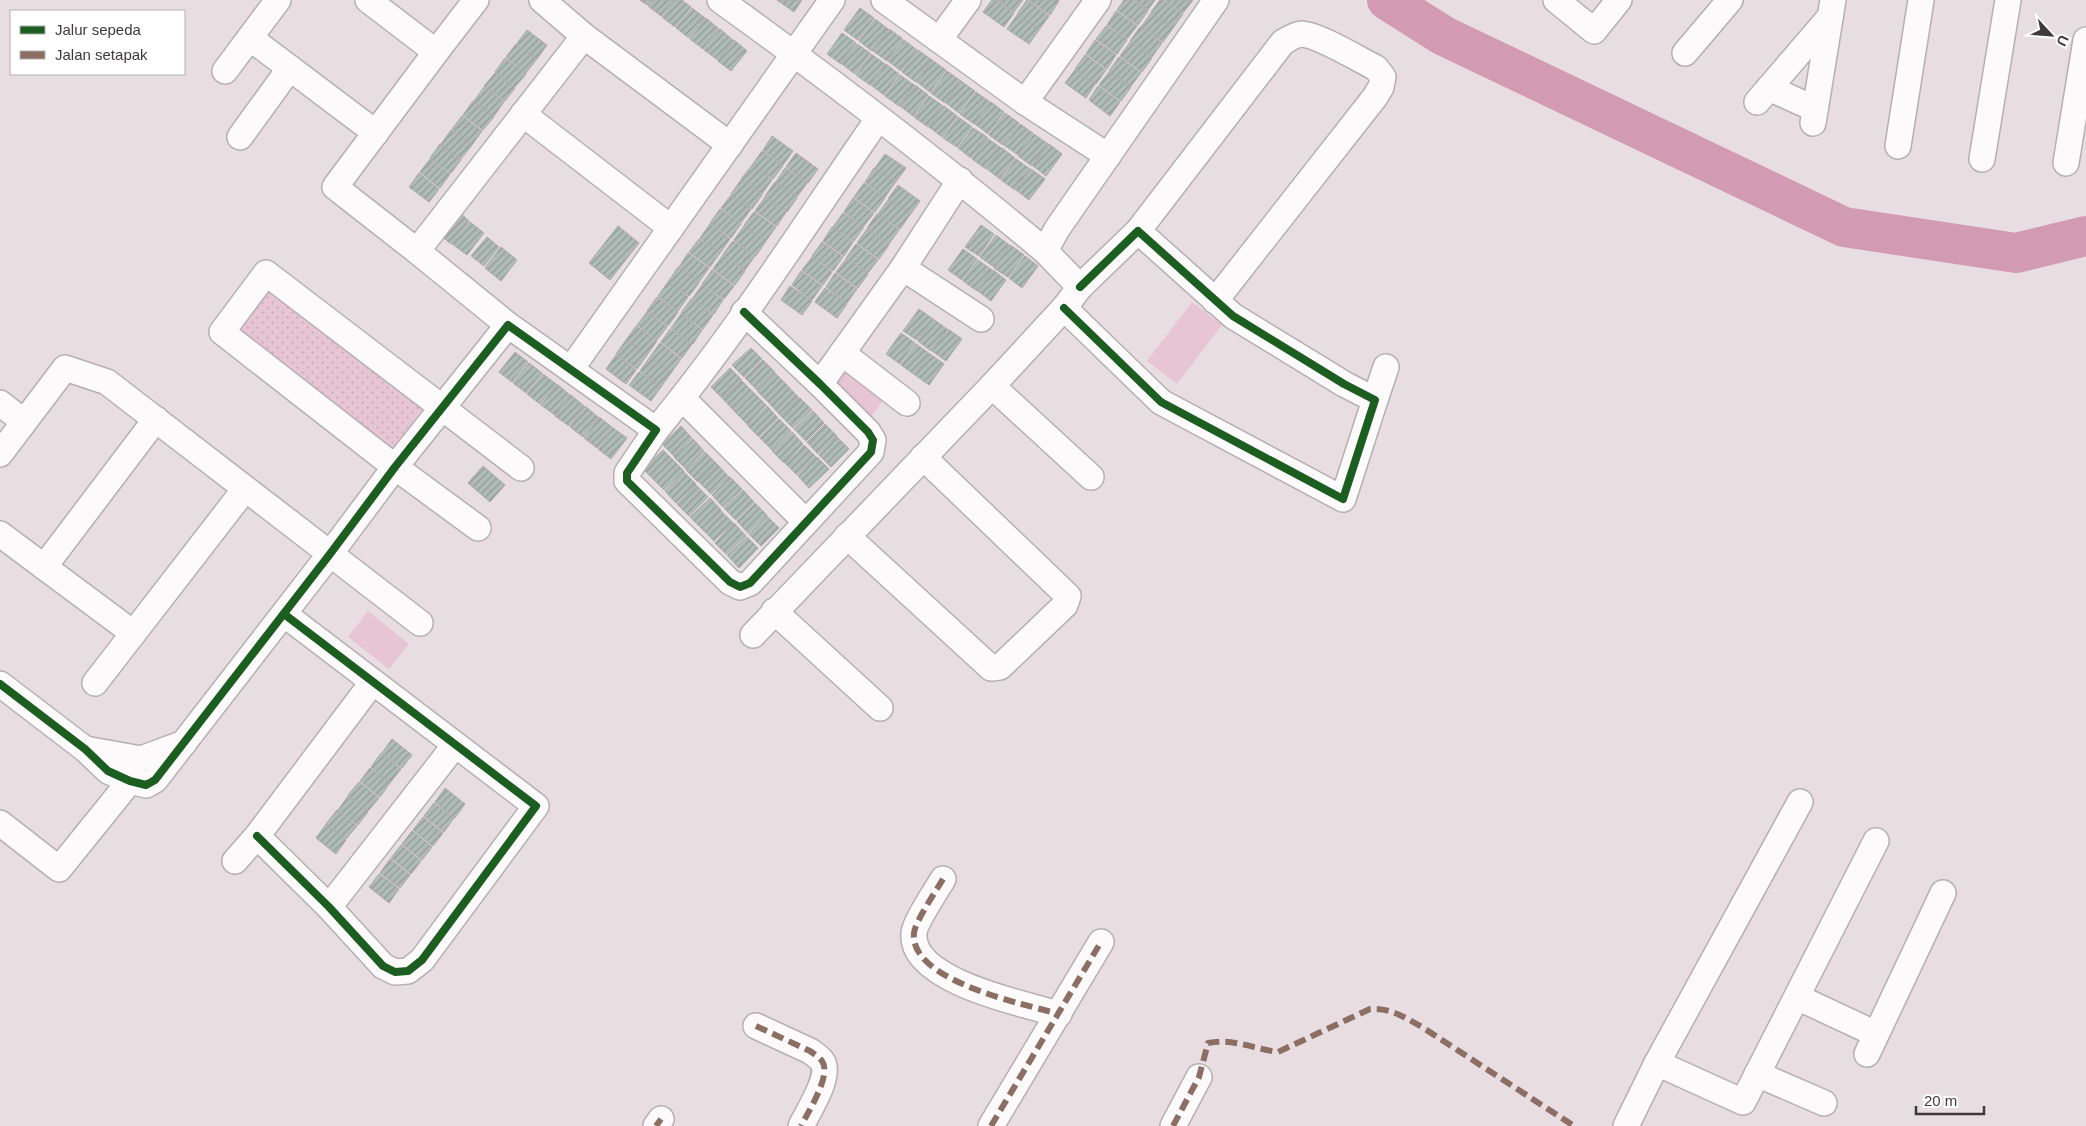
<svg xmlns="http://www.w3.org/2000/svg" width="2086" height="1126" viewBox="0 0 2086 1126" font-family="Arial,sans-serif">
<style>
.park{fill:url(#park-dots)}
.pitch{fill:#e8c5d3}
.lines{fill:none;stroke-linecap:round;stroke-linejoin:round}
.river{stroke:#d29bb3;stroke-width:40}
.building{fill:url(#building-hatch);stroke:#acaaab}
.minor-casing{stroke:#b6afb2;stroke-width:28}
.minor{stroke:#fcfafb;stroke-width:25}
.quiet{stroke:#8d6e63;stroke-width:6;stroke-dasharray:12 6;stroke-linecap:butt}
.cycleway-casing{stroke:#fff;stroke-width:11}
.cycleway{stroke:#1b5e20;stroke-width:8}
</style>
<defs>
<pattern id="park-dots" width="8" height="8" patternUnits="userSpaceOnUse" patternTransform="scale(1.25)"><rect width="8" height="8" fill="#e8c5d3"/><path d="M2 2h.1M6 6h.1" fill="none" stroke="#c8aab6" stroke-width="1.8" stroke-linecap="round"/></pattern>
<pattern id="building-hatch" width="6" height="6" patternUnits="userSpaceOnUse" patternTransform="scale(1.25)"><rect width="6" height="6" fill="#afbbb7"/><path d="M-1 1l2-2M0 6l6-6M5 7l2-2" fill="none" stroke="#909996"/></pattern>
</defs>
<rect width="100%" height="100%" fill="#e8dee2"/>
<!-- park -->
<polygon class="park" points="267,284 424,407 390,451 233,329"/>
<!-- pitch -->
<g class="pitch">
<polygon points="1192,302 1222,325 1177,384 1147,361"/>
<polygon points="844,367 886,396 872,416 830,387"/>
<polygon points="368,611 409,644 389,669 348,637"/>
</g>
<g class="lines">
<!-- river -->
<polyline class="river" points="1387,0 1444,36 1844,227 2016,253 2086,236"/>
</g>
<!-- building -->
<g class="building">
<polygon points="640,0 651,0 647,5"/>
<polygon points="652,0 674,0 661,16 648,6"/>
<polygon points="675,0 682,0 691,7 675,27 662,17"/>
<polygon points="777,0 802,0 794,12"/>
<polygon points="992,0 995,0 1014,13 1004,27 983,12"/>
<polygon points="997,0 1023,0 1014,12"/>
<polygon points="1027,0 1049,16 1039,30 1017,14"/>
<polygon points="1029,0 1058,0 1059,1 1050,15"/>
<polygon points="1124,0 1132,0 1148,11 1138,25 1117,10"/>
<polygon points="1134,0 1155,0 1148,10"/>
<polygon points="1160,0 1163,0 1183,14 1173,28 1151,12"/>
<polygon points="1165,0 1193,0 1183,13"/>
<polygon points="692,8 705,18 689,38 676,28"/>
<polygon points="860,8 874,18 858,40 844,30"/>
<polygon points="1116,11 1137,26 1127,39 1107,25"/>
<polygon points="1151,13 1173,28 1163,42 1141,27"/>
<polygon points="1017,15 1039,30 1029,44 1007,29"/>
<polygon points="706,18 719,29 703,49 690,39"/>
<polygon points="875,19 888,29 872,51 859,41"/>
<polygon points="1106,26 1127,40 1117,54 1096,39"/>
<polygon points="1140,27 1162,43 1152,57 1130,41"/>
<polygon points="720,29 733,40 718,60 704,50"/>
<polygon points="889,29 903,39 887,61 873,51"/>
<polygon points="527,30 547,45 537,59 517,43"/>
<polygon points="842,33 856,43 841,64 827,54"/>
<polygon points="734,40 747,51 731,71 718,61"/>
<polygon points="904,40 917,50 901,71 888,61"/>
<polygon points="1095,40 1116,55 1107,69 1086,54"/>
<polygon points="1130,42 1152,58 1142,72 1120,56"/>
<polygon points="516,44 537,59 526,73 506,57"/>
<polygon points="857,44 870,53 855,74 842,64"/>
<polygon points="918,50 932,60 916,82 902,72"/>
<polygon points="871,54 885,64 870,85 856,75"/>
<polygon points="1085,55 1106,70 1096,84 1075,69"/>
<polygon points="1119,57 1141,73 1131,86 1109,71"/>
<polygon points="505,58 526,74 515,87 495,72"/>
<polygon points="932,60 946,70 930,92 917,82"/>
<polygon points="886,64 899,74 884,95 871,85"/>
<polygon points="1075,70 1095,84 1086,98 1065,83"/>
<polygon points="947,71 961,81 945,103 931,93"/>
<polygon points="1109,72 1131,87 1121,101 1099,85"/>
<polygon points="495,73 515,88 505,101 484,86"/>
<polygon points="900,75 914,85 899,106 885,96"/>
<polygon points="961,81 975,91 959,113 946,103"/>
<polygon points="915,85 928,95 913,116 900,106"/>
<polygon points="1098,86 1120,102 1110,116 1089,100"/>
<polygon points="484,87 504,102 494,116 474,101"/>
<polygon points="976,92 990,102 974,124 960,114"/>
<polygon points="929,96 943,106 928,127 914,117"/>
<polygon points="473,101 494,117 483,130 463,115"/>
<polygon points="991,102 1004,112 988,134 975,124"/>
<polygon points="944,106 957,116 942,137 929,127"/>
<polygon points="1005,113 1019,123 1003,145 989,135"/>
<polygon points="462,116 482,131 472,145 452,129"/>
<polygon points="958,117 972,127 957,147 943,138"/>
<polygon points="1020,124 1033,133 1018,155 1004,145"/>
<polygon points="973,128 987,137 971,158 958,148"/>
<polygon points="451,130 472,145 461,159 441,144"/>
<polygon points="1034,134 1048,144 1032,166 1018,156"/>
<polygon points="772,136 793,151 783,165 763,150"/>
<polygon points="987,138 1001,148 986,169 972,159"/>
<polygon points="440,144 461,160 451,173 430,158"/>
<polygon points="1049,144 1062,154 1046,176 1033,166"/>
<polygon points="1002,148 1015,158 1000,179 987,169"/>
<polygon points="762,151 783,166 773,179 752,165"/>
<polygon points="796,153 818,169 808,183 786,167"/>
<polygon points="885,154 906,168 895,183 875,168"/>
<polygon points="430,159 450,174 440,188 420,172"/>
<polygon points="1016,159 1030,169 1015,190 1001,180"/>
<polygon points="752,165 772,180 762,194 741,179"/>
<polygon points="785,168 807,183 797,197 776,182"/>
<polygon points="874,168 895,183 885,197 865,182"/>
<polygon points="1031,169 1045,179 1029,200 1016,190"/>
<polygon points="419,173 439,189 429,202 409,187"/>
<polygon points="741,180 762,195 752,209 731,194"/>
<polygon points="775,182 797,198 787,212 765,196"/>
<polygon points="864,183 885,198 875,212 854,197"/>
<polygon points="898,185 920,201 910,215 888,199"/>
<polygon points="731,195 751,209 741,223 721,208"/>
<polygon points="765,197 786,212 777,226 755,211"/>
<polygon points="853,198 874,213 864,226 844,212"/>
<polygon points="888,200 910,215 900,229 878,214"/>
<polygon points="720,209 741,224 731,238 710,223"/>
<polygon points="458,211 469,221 451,244 440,235"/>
<polygon points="754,212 776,227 766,241 744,225"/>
<polygon points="843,213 864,227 854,241 833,227"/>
<polygon points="877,214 899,230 889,244 867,228"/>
<polygon points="470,222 484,233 467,255 452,244"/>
<polygon points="710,224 730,239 720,253 700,238"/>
<polygon points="981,225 994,234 979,256 965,247"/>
<polygon points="618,226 639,243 610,280 589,263"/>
<polygon points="744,226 766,241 756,256 734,240"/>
<polygon points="832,227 853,242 844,256 823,241"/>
<polygon points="867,229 889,245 879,259 857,243"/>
<polygon points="996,235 1009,245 994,267 980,257"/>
<polygon points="487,237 499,247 484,266 471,256"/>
<polygon points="699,239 720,253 710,267 689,252"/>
<polygon points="733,241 755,256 745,270 723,254"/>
<polygon points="822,242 843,257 833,271 812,256"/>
<polygon points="856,244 878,260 868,273 846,258"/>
<polygon points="1010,245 1024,255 1008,277 994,268"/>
<polygon points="501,247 517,260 501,281 485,268"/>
<polygon points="963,249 977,259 962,280 948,270"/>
<polygon points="688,253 709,268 699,282 679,267"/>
<polygon points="723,255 745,271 735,285 713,269"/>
<polygon points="1025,256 1038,266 1022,288 1009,278"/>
<polygon points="812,257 832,272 823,285 802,270"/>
<polygon points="846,259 868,274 858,288 836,272"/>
<polygon points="978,260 992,270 977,291 963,281"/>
<polygon points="678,267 699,283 689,296 668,282"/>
<polygon points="712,270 734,286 724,299 702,284"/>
<polygon points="993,270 1006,280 991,301 978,291"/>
<polygon points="801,271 822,286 812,300 792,285"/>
<polygon points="835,273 857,289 847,303 826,287"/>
<polygon points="668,282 688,297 678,311 658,296"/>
<polygon points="702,285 723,300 714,314 692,299"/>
<polygon points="790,286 812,301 802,315 781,300"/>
<polygon points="825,288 847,304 837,318 815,302"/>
<polygon points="657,297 678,312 668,326 647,311"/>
<polygon points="691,299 713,315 703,329 681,313"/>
<polygon points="919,309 933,319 917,340 903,331"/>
<polygon points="647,312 667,327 657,340 637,325"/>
<polygon points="681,314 702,330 693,344 671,328"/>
<polygon points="933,319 947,329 931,351 918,341"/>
<polygon points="636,326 657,341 647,355 626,340"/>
<polygon points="670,329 692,344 682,358 661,342"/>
<polygon points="948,329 962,339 946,361 932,351"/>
<polygon points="901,333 915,343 900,364 886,354"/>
<polygon points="626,340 647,355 637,369 616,354"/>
<polygon points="660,343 681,359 671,373 650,357"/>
<polygon points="916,344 930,354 915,375 901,365"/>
<polygon points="751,348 762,359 744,377 732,365"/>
<polygon points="515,352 528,362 512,382 499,372"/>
<polygon points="930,354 944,364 929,385 915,375"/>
<polygon points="616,355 636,370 626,384 606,369"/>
<polygon points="650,357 671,373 661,387 640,371"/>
<polygon points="763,360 775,372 757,390 745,378"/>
<polygon points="529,363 542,373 526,393 513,383"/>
<polygon points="730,368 742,380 723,399 711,387"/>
<polygon points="639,372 661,387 651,401 629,385"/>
<polygon points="775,373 787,385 769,403 757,391"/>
<polygon points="543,374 556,384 540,404 527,394"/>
<polygon points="742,381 754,393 735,412 723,399"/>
<polygon points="557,384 570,395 555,415 541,405"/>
<polygon points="787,385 799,398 781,416 769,403"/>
<polygon points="754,393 766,405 747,424 735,412"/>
<polygon points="571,395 584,406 569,426 555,416"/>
<polygon points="800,398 812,410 793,428 781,416"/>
<polygon points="585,406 598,417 583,437 570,427"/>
<polygon points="767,406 778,418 759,437 747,425"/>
<polygon points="813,411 824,423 806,441 794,429"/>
<polygon points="599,417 613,428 597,448 584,438"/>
<polygon points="779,419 791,431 772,450 760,438"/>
<polygon points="825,424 837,436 818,454 807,442"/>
<polygon points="681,426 692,438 674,456 662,444"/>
<polygon points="613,428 627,438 611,459 598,449"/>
<polygon points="792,432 803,444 784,463 772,451"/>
<polygon points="837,437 849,449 831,467 819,455"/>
<polygon points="693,439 704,451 686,469 674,457"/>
<polygon points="804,445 816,457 797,475 785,463"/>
<polygon points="663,450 684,471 664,490 643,469"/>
<polygon points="705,452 717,464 698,482 686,470"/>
<polygon points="817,457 829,469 809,488 798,476"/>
<polygon points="717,464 729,477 711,494 699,482"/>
<polygon points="483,466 505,485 490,502 468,483"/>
<polygon points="684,472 696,484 676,503 665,491"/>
<polygon points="730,477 742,489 723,507 712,495"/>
<polygon points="696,485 708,497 689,516 677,504"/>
<polygon points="743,490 754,502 736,520 724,508"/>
<polygon points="710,498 721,510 702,529 690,517"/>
<polygon points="755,503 767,515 748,533 737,521"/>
<polygon points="721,511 733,523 714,541 702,529"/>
<polygon points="767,516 779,528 761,546 749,534"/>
<polygon points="734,523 746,536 726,554 715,543"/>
<polygon points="747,537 758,548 739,568 727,555"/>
<polygon points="392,739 412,755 402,768 382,753"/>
<polygon points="381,753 401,769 390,783 371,767"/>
<polygon points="370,768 390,783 380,797 360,781"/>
<polygon points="359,782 379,798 368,811 348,795"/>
<polygon points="445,788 465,804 455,818 435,802"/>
<polygon points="348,796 368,812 358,825 338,810"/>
<polygon points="434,803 454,818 444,832 424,816"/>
<polygon points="337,810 357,826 346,839 326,824"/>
<polygon points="423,817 443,833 433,846 413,830"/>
<polygon points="326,824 346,840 336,854 316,838"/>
<polygon points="412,831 432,847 422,860 402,844"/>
<polygon points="401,845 421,861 411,874 391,858"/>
<polygon points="390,859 410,875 400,888 380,873"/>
<polygon points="379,874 399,889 389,903 369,887"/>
</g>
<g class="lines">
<defs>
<g id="minor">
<polyline points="368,0 436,52 335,187 417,251"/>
<polyline points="542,0 584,36 730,145"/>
<path d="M720 0C831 80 940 163 1045 251L1057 229 1216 0"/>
<polyline points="884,0 1025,102 1108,156"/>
<polyline points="1556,0 1594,31 1619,0"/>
<polyline points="250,38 376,133"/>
<polyline points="939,40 968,0"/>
<polyline points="436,52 476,0"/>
<polyline points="1685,53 1730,0"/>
<polyline points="225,71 278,0"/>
<polyline points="1769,88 1815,109"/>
<polyline points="1025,102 1098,0"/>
<polyline points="1757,102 1830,17"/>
<polyline points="523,114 671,228"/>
<polyline points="1813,123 1833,0"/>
<polyline points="240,137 290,68"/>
<polyline points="1898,146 1921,0"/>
<polyline points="1982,159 2008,0"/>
<polyline points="2066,163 2086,40"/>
<path d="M1138 231 1283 42C1289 39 1294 35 1301 34 1317 34 1360 60 1376 68L1383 77 1381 87 1375 97 1215 301"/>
<polyline points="903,268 981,319"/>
<polyline points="1064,308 1161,402 1343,499 1375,400 1344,384 1233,316 1138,231 1080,287"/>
<polyline points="508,325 417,251 584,36"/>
<polyline points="842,353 907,403"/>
<polyline points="571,369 832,0"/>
<polyline points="820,384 903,268 960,180"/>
<polyline points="992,386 1091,477"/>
<polyline points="682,398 806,522"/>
<polyline points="1375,400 1386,367"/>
<polyline points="0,403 24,422"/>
<path d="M656 430C737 332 806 223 878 119"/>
<polyline points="0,454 65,368 107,382 420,623"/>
<polyline points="478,528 395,467 222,332 266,273 521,468"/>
<polyline points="0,534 133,633"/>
<polyline points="847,536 991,668 1000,667 1065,605 1068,596 923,457"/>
<polyline points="44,567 156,419"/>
<polyline points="774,611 880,708"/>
<polyline points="753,635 992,386 1064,308 1080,287 1045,251"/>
<polyline points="95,683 245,489"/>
<polyline points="0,684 85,749 108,771 130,781 146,785 155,780 330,554 395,467 508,325 656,430 627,473 627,481 730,582 740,587 750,583 871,452 873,440 868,432 820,384 744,312"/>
<polyline points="85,749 141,759 184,743"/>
<polyline points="1800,802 1657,1063 1743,1102 1876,841"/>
<polyline points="0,823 59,869 130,781"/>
<polyline points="257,836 329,907 383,966 395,972 408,971 422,960 536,806 284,614"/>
<polyline points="235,861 257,836 372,683"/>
<path d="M943 879C936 891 915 922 914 933 909 981 1024 1004 1059 1014"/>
<polyline points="329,907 455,745"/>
<polyline points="1797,997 1876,1034"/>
<path d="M756 1026 810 1051C814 1054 819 1057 822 1061 832 1075 808 1112 801 1126"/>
<polyline points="1867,1054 1943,893"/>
<polyline points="1757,1074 1824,1103"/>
<polyline points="656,1126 661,1119"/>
<polyline points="991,1126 1101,942"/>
<polyline points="1173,1126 1199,1077"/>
<polyline points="1626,1126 1657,1063"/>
</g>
</defs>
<!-- minor casing -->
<use href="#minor" class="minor-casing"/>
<!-- minor -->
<use href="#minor" class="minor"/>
<!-- quiet -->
<g class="quiet">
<path d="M943 879C936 891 915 922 914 933 909 981 1024 1004 1059 1014"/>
<path d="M756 1026 810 1051C814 1054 819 1057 822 1061 832 1075 808 1112 801 1126"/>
<polyline points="656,1126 661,1119"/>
<polyline points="991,1126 1101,942"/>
<path d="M1173 1126 1199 1077 1208 1043C1233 1038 1254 1049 1278 1052L1370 1009C1391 1008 1404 1017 1422 1027L1574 1126"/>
</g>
<defs>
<g id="cycleway">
<polyline points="1064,308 1161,402 1343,499 1375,400 1344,384 1233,316 1138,231 1080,287"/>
<polyline points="0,684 85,749 108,771 130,781 146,785 155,780 330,554 395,467 508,325 656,430 627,473 627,481 730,582 740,587 750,583 871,452 873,440 868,432 820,384 744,312"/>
<polyline points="257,836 329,907 383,966 395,972 408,971 422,960 536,806 284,614"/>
</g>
</defs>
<!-- cycleway casing -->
<use href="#cycleway" class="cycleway-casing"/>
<!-- cycleway -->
<use href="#cycleway" class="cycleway"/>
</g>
<!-- legend -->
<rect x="10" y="10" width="175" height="65" fill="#ffffff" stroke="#b2b0b1"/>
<rect x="20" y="26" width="25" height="8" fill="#1b5e20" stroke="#b2b0b1"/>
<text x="55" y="35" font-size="15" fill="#3f393b">Jalur sepeda</text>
<rect x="20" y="51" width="25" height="8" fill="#8d6e63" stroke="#b2b0b1"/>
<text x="55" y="60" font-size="15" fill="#3f393b">Jalan setapak</text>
<!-- north arrow -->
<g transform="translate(2051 35) rotate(116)" stroke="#ffffff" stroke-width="4" paint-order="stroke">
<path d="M0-4L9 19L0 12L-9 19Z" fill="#3f393b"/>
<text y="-8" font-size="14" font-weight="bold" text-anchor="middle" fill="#3f393b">U</text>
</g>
<!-- scale -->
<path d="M1916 1106v8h68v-8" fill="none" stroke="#3f393b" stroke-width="2.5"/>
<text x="1924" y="1106" font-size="15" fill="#3f393b" stroke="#ffffff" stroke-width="4" paint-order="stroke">20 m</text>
</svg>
